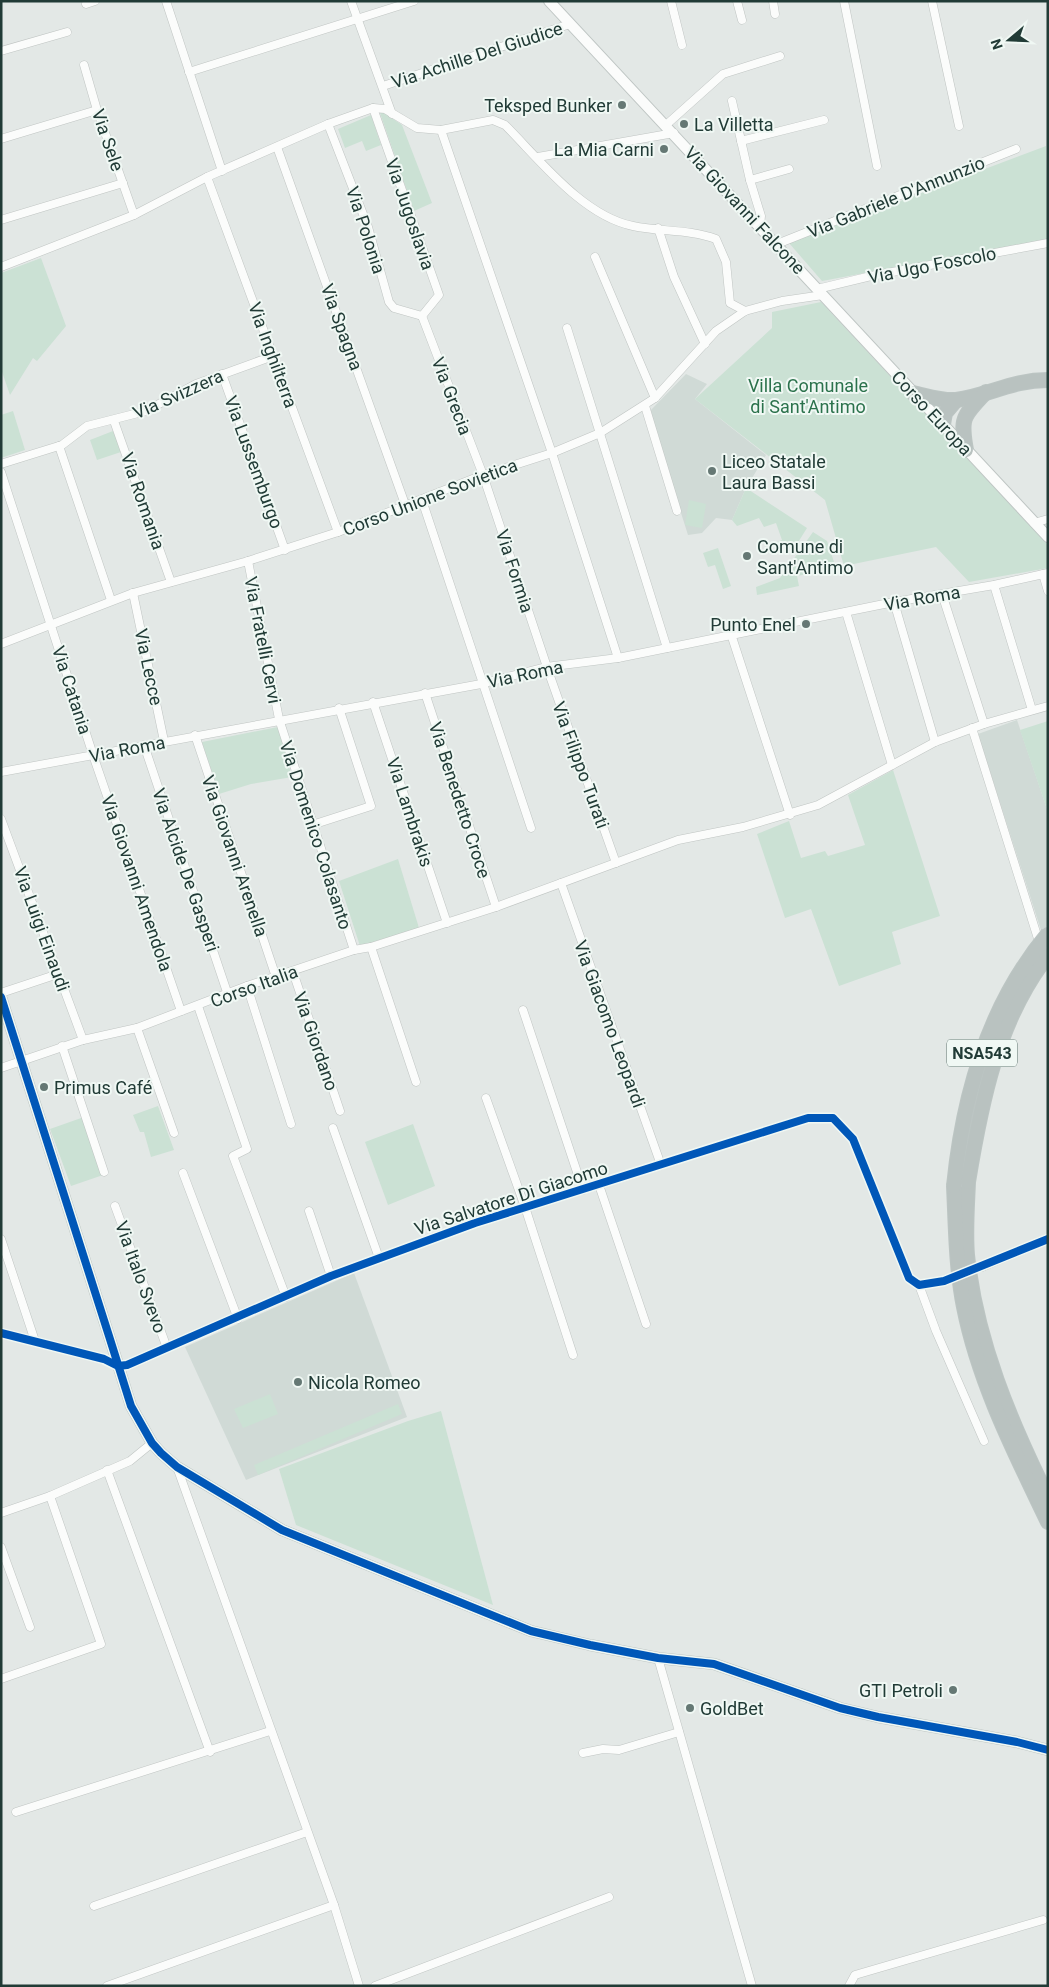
<svg xmlns="http://www.w3.org/2000/svg" width="1049" height="1987" viewBox="0 0 1049 1987" font-family="Roboto,sans-serif">
<style>
.built{fill:#d0dad6}
.green{fill:#cbe1d4}
.lines{fill:none;stroke-linecap:round;stroke-linejoin:round}
.street-tunnel{stroke:#bcc5c3;stroke-width:8;stroke-dasharray:8 4;stroke-linecap:butt}
.street-casing{stroke:#c0c5c3;stroke-width:9}
.secondary-casing{stroke:#bfc6c4;stroke-width:12}
.highway-casing{stroke:#bcc5c3;stroke-width:16}
.street{stroke:#fbfcfb;stroke-width:8}
.secondary{stroke:#fbfcfb;stroke-width:10}
.highway{stroke:#b9c2c0;stroke-width:14}
.highway-bridge-casing{stroke:#bcc5c3;stroke-width:16;stroke-linecap:butt}
.highway-bridge{stroke:#b9c2c0;stroke-width:14}
.cycleway-casing{stroke:#f0f8f4;stroke-width:11}
.cycleway{stroke:#0057b8;stroke-width:8}
.poi-dot{fill:#657874;stroke:#f0f8f4;stroke-width:2}
.labels{text-anchor:middle;dominant-baseline:central;stroke-width:4;stroke-linejoin:round;paint-order:stroke}
.shield{fill:#f0f8f4;stroke:#5f746f;stroke-width:1}
.shield-label{font-size:16px;font-weight:bold;fill:#213b36}
.street-label{font-size:18px;fill:#213b36;stroke:#f0f8f4}
.poi-label{font-size:18px;fill:#213b36;stroke:#f0f8f4;text-anchor:start}
.park-label{font-size:18px;fill:#2b724c;stroke:#f0f8f4}
</style>
<rect width="100%" height="100%" fill="#e3e8e6"/>
<!-- built -->
<g class="built">
<polygon points="686,374 707,384 695,399 766,455 746,488 732,520 716,518 702,533 688,535 649,412"/>
<polygon points="1017,720 1048,812 1048,952 978,734"/>
<polygon points="354,1273 407,1417 246,1480 185,1347"/>
</g>
<!-- green -->
<g class="green">
<polygon points="383,112 402,125 432,203 414,211 380,113"/>
<polygon points="371,115 381,145 366,151 362,141 345,148 338,129"/>
<polygon points="1046,146 1048,239 822,281 789,243"/>
<polygon points="41,258 66,326 37,361 33,358 10,395 1,369 1,273"/>
<polygon points="821,302 1048,545 1048,568 969,582 936,547 844,566 825,500 695,399 772,328 772,312"/>
<polygon points="13,411 25,450 1,458 1,415"/>
<polygon points="113,431 121,452 97,460 90,440"/>
<polygon points="746,488 807,528 792,552 775,543 782,540 776,523 764,527 759,518 737,526 732,520"/>
<polygon points="689,500 706,504 702,528 685,525"/>
<polygon points="813,532 827,541 836,568 797,576 799,586 757,595 756,587 780,578"/>
<polygon points="718,548 731,586 723,589 715,565 708,567 703,553"/>
<polygon points="1048,721 1048,812 1020,730"/>
<polygon points="278,727 292,777 251,784 219,794 202,742"/>
<polygon points="893,770 940,916 892,932 901,964 839,986 811,909 785,918 757,834 789,821 801,858 825,851 828,856 865,845 848,795"/>
<polygon points="398,859 419,928 360,946 339,881"/>
<polygon points="158,1106 174,1150 151,1157 144,1132 140,1132 133,1115"/>
<polygon points="84,1117 103,1175 71,1186 50,1129"/>
<polygon points="413,1124 435,1186 388,1205 365,1142"/>
<polygon points="270,1394 278,1414 243,1428 234,1409"/>
<polygon points="398,1404 402,1414 258,1475 254,1465"/>
<polygon points="441,1411 493,1605 296,1525 279,1469 408,1421"/>
</g>
<g class="lines">
<!-- street-tunnel -->
<polyline class="street-tunnel" points="944,1281 982,1267"/>
<defs>
<g id="street">
<polyline points="166,1 222,171"/>
<polyline points="351,1 392,114"/>
<polyline points="671,1 682,45"/>
<polyline points="737,1 742,20"/>
<polyline points="773,1 775,14"/>
<polyline points="844,1 877,166"/>
<polyline points="932,1 959,126"/>
<polyline points="86,4 95,1"/>
<polyline points="1,51 67,32"/>
<polyline points="84,65 97,110 134,215"/>
<polyline points="189,72 414,1"/>
<polyline points="383,86 570,24"/>
<polyline points="732,101 750,180 761,216 760,225"/>
<polyline points="373,108 439,295 422,316"/>
<polyline points="328,124 368,227 389,302 394,308 422,316"/>
<polyline points="666,125 723,74 780,56"/>
<polyline points="441,130 552,453 618,658"/>
<polyline points="1,139 97,110"/>
<polyline points="741,141 824,120"/>
<polyline points="277,147 406,507"/>
<polyline points="538,157 674,133"/>
<polyline points="207,177 338,532"/>
<polyline points="750,180 789,169"/>
<polyline points="1,220 123,183"/>
<polyline points="658,228 674,277 705,344"/>
<polyline points="777,244 1016,149"/>
<polyline points="595,257 655,398"/>
<path d="M1 267 134 215 207 177 328 124 373 108 385 109 417 128 441 130 493 120 505 125C540 160 583 216 633 226 660 232 689 229 716 239L726 262 730 303 745 311"/>
<polyline points="817,289 871,276 1048,243"/>
<polyline points="422,316 483,475 550,676 616,863"/>
<polyline points="567,328 667,648"/>
<polyline points="222,374 285,550"/>
<polyline points="645,406 677,511"/>
<polyline points="114,421 171,582"/>
<polyline points="59,446 111,600"/>
<polyline points="1,464 62,445 87,426 146,411 196,384 273,356"/>
<polyline points="1,472 93,755 181,1011"/>
<polyline points="422,500 531,828"/>
<polyline points="1034,523 1048,519"/>
<polyline points="248,561 279,719 354,950"/>
<polyline points="1043,574 1048,591"/>
<polyline points="994,585 1032,710"/>
<polyline points="133,593 164,741"/>
<polyline points="942,594 984,724"/>
<polyline points="894,602 935,742"/>
<polyline points="846,612 892,765"/>
<polyline points="731,634 790,815"/>
<polyline points="1,644 133,593 248,561 338,532 483,475 552,453 600,433 655,398 716,331 745,311 782,301 823,295"/>
<polyline points="425,693 496,907"/>
<polyline points="373,702 447,923"/>
<polyline points="972,728 1040,945"/>
<polyline points="195,735 276,977"/>
<polyline points="144,745 228,995"/>
<polyline points="1,772 481,684 546,667 618,658 894,602 994,585 1048,573"/>
<polyline points="1,819 83,1040"/>
<polyline points="312,825 371,806 339,708"/>
<polyline points="561,883 661,1165"/>
<polyline points="371,947 416,1082"/>
<polyline points="293,972 340,1111"/>
<polyline points="247,986 291,1124"/>
<polyline points="1,993 58,974"/>
<polyline points="198,1006 247,1149 233,1156 286,1297"/>
<polyline points="523,1010 583,1190"/>
<polyline points="137,1028 174,1133"/>
<polyline points="62,1046 104,1172"/>
<polyline points="1,1068 83,1040 137,1028 247,986 354,950 371,947 496,907 678,840 743,827 818,805 935,742 984,724 1048,706"/>
<polyline points="486,1098 525,1207 573,1355"/>
<polyline points="333,1128 379,1258"/>
<polyline points="183,1173 238,1319"/>
<polyline points="599,1185 646,1324"/>
<polyline points="115,1206 167,1348"/>
<polyline points="309,1211 331,1276"/>
<polyline points="1,1239 35,1341"/>
<polyline points="982,1267 1048,1239"/>
<polyline points="919,1285 936,1331 984,1441"/>
<polyline points="1,1333 104,1359 118,1366 127,1365 331,1276 475,1223 808,1118 833,1118 853,1139 909,1278 919,1285 944,1281"/>
<polyline points="177,1467 334,1905 359,1986"/>
<polyline points="107,1470 210,1752"/>
<polyline points="1,1513 50,1496 130,1461 152,1443"/>
<polyline points="1,1547 30,1627"/>
<polyline points="658,1658 752,1986"/>
<polyline points="1,1679 101,1644 50,1496"/>
<polyline points="583,1753 603,1749 619,1750 679,1732"/>
<polyline points="16,1812 270,1731"/>
<polyline points="94,1906 307,1832"/>
<polyline points="107,1986 334,1905"/>
<polyline points="375,1986 609,1897"/>
<polyline points="849,1986 855,1975 1043,1920"/>
</g>
<g id="secondary">
<polyline points="549,1 1048,537"/>
<polyline points="1,997 109,1336 131,1406 152,1443 161,1453 177,1467 282,1530 531,1631 590,1645 658,1658 714,1664 840,1708 878,1717 1017,1742 1048,1750"/>
</g>
<g id="highway">
<path d="M913 393C927 396 941 401 956 400 989 396 1011 380 1048 380"/>
<polyline points="943,424 945,413 956,400"/>
<path d="M966 450C960 418 963 416 986 392"/>
<path d="M968 1182C967 1206 965 1231 967 1255 976 1341 1010 1421 1048 1498"/>
<path d="M954 1186C956 1226 956 1267 964 1307 979 1383 1015 1453 1048 1522"/>
</g>
</defs>
<!-- street casing -->
<use href="#street" class="street-casing"/>
<!-- secondary casing -->
<use href="#secondary" class="secondary-casing"/>
<!-- highway casing -->
<use href="#highway" class="highway-casing"/>
<!-- street -->
<use href="#street" class="street"/>
<!-- secondary -->
<use href="#secondary" class="secondary"/>
<!-- highway -->
<use href="#highway" class="highway"/>
<defs>
<g id="highway-bridge">
<path d="M968 1182C981 1103 997 1020 1048 955"/>
<path d="M954 1186C963 1096 989 1004 1048 934"/>
</g>
</defs>
<!-- highway-bridge casing -->
<use href="#highway-bridge" class="highway-bridge-casing"/>
<!-- highway-bridge -->
<use href="#highway-bridge" class="highway-bridge"/>
<defs>
<g id="cycleway">
<polyline points="1,997 109,1336 131,1406 152,1443 161,1453 177,1467 282,1530 531,1631 590,1645 658,1658 714,1664 840,1708 878,1717 1017,1742 1048,1750"/>
<polyline points="1,1333 104,1359 118,1366 127,1365 331,1276 475,1223 808,1118 833,1118 853,1139 909,1278 919,1285 944,1281 1048,1239"/>
</g>
</defs>
<!-- cycleway casing -->
<use href="#cycleway" class="cycleway-casing"/>
<!-- cycleway -->
<use href="#cycleway" class="cycleway"/>
</g>
<!-- markers -->
<g class="poi-dot">
<circle cx="622" cy="105" r="5"/>
<circle cx="684" cy="124" r="5"/>
<circle cx="664" cy="149" r="5"/>
<circle cx="712" cy="471" r="5"/>
<circle cx="747" cy="556" r="5"/>
<circle cx="806" cy="624" r="5"/>
<circle cx="44" cy="1087" r="5"/>
<circle cx="298" cy="1382" r="5"/>
<circle cx="953" cy="1690" r="5"/>
<circle cx="690" cy="1708" r="5"/>
</g>
<g class="labels">
<!-- shield labels -->
<rect class="shield" x="947" y="1039.5" width="70" height="27" rx="4"/>
<g class="shield-label">
<text x="982" y="1053">NSA543</text>
</g>
<!-- street labels -->
<g class="street-label">
<text transform="translate(477 55) rotate(-18)">Via Achille Del Giudice</text>
<text transform="translate(108 140) rotate(71)">Via Sele</text>
<text transform="translate(896 197) rotate(-22)">Via Gabriele D'Annunzio</text>
<text transform="translate(745 210) rotate(47)">Via Giovanni Falcone</text>
<text transform="translate(410 214) rotate(71)">Via Jugoslavia</text>
<text transform="translate(366 230) rotate(72)">Via Polonia</text>
<text transform="translate(932 265) rotate(-11)">Via Ugo Foscolo</text>
<text transform="translate(342 327) rotate(70)">Via Spagna</text>
<text transform="translate(273 355) rotate(70)">Via Inghilterra</text>
<text transform="translate(178 394) rotate(-24)">Via Svizzera</text>
<text transform="translate(452 396) rotate(69)">Via Grecia</text>
<text transform="translate(932 413) rotate(47)">Corso Europa</text>
<text transform="translate(254 462) rotate(70)">Via Lussemburgo</text>
<text transform="translate(430 497) rotate(-21)">Corso Unione Sovietica</text>
<text transform="translate(143 501) rotate(71)">Via Romania</text>
<text transform="translate(515 571) rotate(72)">Via Formia</text>
<text transform="translate(922 598) rotate(-10)">Via Roma</text>
<text transform="translate(263 640) rotate(79)">Via Fratelli Cervi</text>
<text transform="translate(149 667) rotate(78)">Via Lecce</text>
<text transform="translate(525 674) rotate(-12)">Via Roma</text>
<text transform="translate(72 690) rotate(72)">Via Catania</text>
<text transform="translate(127 749) rotate(-11)">Via Roma</text>
<text transform="translate(581 765) rotate(70)">Via Filippo Turati</text>
<text transform="translate(460 800) rotate(72)">Via Benedetto Croce</text>
<text transform="translate(410 812) rotate(72)">Via Lambrakis</text>
<text transform="translate(316 835) rotate(72)">Via Domenico Colasanto</text>
<text transform="translate(235 856) rotate(71)">Via Giovanni Arenella</text>
<text transform="translate(186 870) rotate(71)">Via Alcide De Gasperi</text>
<text transform="translate(137 883) rotate(71)">Via Giovanni Amendola</text>
<text transform="translate(42 929) rotate(70)">Via Luigi Einaudi</text>
<text transform="translate(254 986) rotate(-20)">Corso Italia</text>
<text transform="translate(610 1024) rotate(70)">Via Giacomo Leopardi</text>
<text transform="translate(316 1041) rotate(71)">Via Giordano</text>
<text transform="translate(511 1198) rotate(-18)">Via Salvatore Di Giacomo</text>
<text transform="translate(141 1277) rotate(70)">Via Italo Svevo</text>
</g>
<!-- poi labels -->
<g class="poi-label">
<text x="612" y="105" text-anchor="end">Teksped Bunker</text>
<text x="694" y="124">La Villetta</text>
<text x="654" y="149" text-anchor="end">La Mia Carni</text>
<text x="722" y="461">Liceo Statale<tspan x="722" dy="21">Laura Bassi</tspan></text>
<text x="757" y="546">Comune di<tspan x="757" dy="21">Sant'Antimo</tspan></text>
<text x="796" y="624" text-anchor="end">Punto Enel</text>
<text x="54" y="1087">Primus Café</text>
<text x="308" y="1382">Nicola Romeo</text>
<text x="943" y="1690" text-anchor="end">GTI Petroli</text>
<text x="700" y="1708">GoldBet</text>
</g>
<!-- park labels -->
<g class="park-label">
<text x="808" y="385">Villa Comunale<tspan x="808" dy="21">di Sant'Antimo</tspan></text>
</g>
</g>
<!-- border -->
<rect width="1049" height="1987" fill="none" stroke="#213b36" stroke-width="5"/>
<!-- north arrow -->
<g transform="translate(1009 40) rotate(251)" stroke="#f0f8f4" stroke-width="4" paint-order="stroke">
<path d="M0-4L9 19L0 12L-9 19Z" fill="#213b36"/>
<text y="-8" font-size="14" font-weight="bold" text-anchor="middle" fill="#213b36">N</text>
</g>
</svg>
